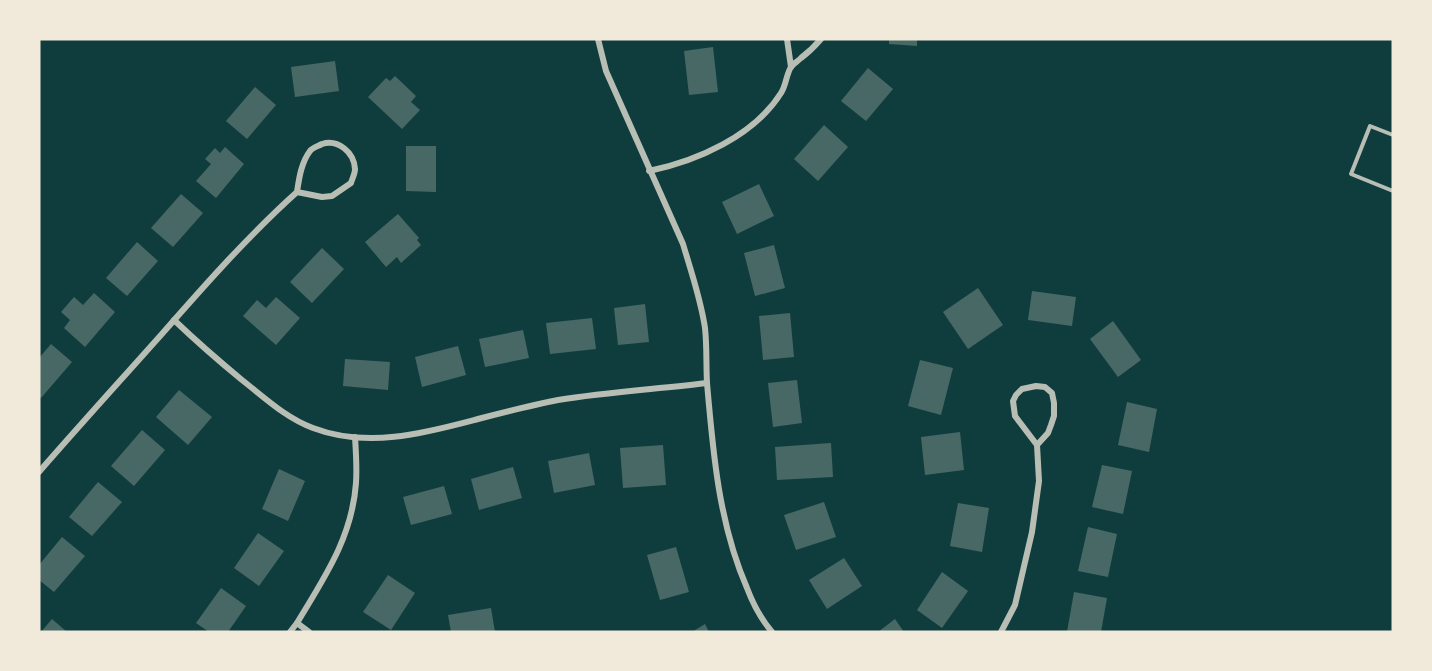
<svg xmlns="http://www.w3.org/2000/svg" width="1432" height="671" viewBox="0 0 1432 671" font-family="'Fira Sans',sans-serif">
<style>
.building{fill:#486865}
.lines{fill:none;stroke-linecap:round;stroke-linejoin:round}
.service{stroke:#b8beb3;stroke-width:4}
.minor{stroke:#b8beb3;stroke-width:6}
</style>
<rect width="100%" height="100%" fill="#0f3d3e"/>
<!-- building -->
<g class="building">
<polygon points="889,39 917,39 917,46 889,44"/>
<polygon points="713,47 718,92 689,95 684,51"/>
<polygon points="335,61 339,91 295,97 291,67"/>
<polygon points="868,68 893,89 866,121 841,101"/>
<polygon points="395,76 416,96 411,102 420,110 402,129 368,97 386,78 390,81"/>
<polygon points="255,87 276,105 247,139 226,121"/>
<polygon points="824,125 848,147 818,181 794,159"/>
<polygon points="406,146 436,146 436,192 406,191"/>
<polygon points="225,147 244,164 216,198 196,181 211,164 205,159 215,148 220,153"/>
<polygon points="759,184 774,216 737,234 722,202"/>
<polygon points="181,194 203,213 173,247 151,228"/>
<polygon points="398,214 419,238 417,240 421,245 401,263 397,257 386,267 365,242"/>
<polygon points="137,242 158,261 127,296 106,278"/>
<polygon points="774,245 785,288 755,296 744,253"/>
<polygon points="322,248 344,269 312,303 290,282"/>
<polygon points="978,288 1003,325 968,349 943,312"/>
<polygon points="1032,291 1076,297 1072,326 1028,320"/>
<polygon points="94,293 115,312 85,347 64,328 70,320 61,312 74,297 83,305"/>
<polygon points="276,297 300,318 276,345 243,316 257,300 266,308"/>
<polygon points="645,304 649,342 618,345 614,308"/>
<polygon points="790,313 794,357 763,360 759,316"/>
<polygon points="592,318 596,349 550,354 546,323"/>
<polygon points="1113,321 1141,360 1118,377 1090,339"/>
<polygon points="523,330 529,358 485,367 479,339"/>
<polygon points="51,344 72,362 41,398 39,396 39,358"/>
<polygon points="458,346 466,375 422,387 415,357"/>
<polygon points="345,359 390,362 388,390 343,386"/>
<polygon points="920,360 953,368 941,415 908,406"/>
<polygon points="797,380 802,423 773,427 768,383"/>
<polygon points="179,390 212,417 188,445 156,417"/>
<polygon points="1127,402 1157,409 1149,452 1118,445"/>
<polygon points="142,430 165,450 134,486 111,466"/>
<polygon points="960,432 964,470 925,475 921,437"/>
<polygon points="831,443 833,477 777,480 775,447"/>
<polygon points="663,445 666,485 623,488 620,448"/>
<polygon points="589,453 595,485 554,493 548,461"/>
<polygon points="1102,465 1132,471 1123,514 1092,507"/>
<polygon points="513,467 522,498 479,510 471,479"/>
<polygon points="279,469 305,481 288,521 262,509"/>
<polygon points="98,482 122,502 92,536 69,517"/>
<polygon points="444,486 452,514 411,525 403,497"/>
<polygon points="824,502 836,537 796,550 784,515"/>
<polygon points="958,503 989,508 982,552 950,546"/>
<polygon points="1088,527 1117,534 1108,577 1078,571"/>
<polygon points="258,533 284,551 259,586 234,568"/>
<polygon points="62,537 85,556 54,592 39,580 39,565"/>
<polygon points="676,547 689,592 660,600 647,555"/>
<polygon points="844,558 862,586 827,609 809,580"/>
<polygon points="942,572 968,591 942,628 917,610"/>
<polygon points="388,575 415,593 391,630 363,612"/>
<polygon points="221,588 246,606 228,632 209,632 196,623"/>
<polygon points="1074,592 1107,598 1101,632 1067,632"/>
<polygon points="491,608 495,632 451,632 448,615"/>
<polygon points="52,619 67,632 41,632"/>
<polygon points="895,619 904,632 878,632"/>
<polygon points="705,624 709,632 692,632"/>
</g>
<g class="lines">
<!-- service -->
<polyline class="service" points="1393,135 1370,126 1351,174 1393,191"/>
<!-- minor -->
<g class="minor">
<path d="M598 39 606 71 683 244C691 271 701 300 705 328 707 346 706 365 707 383 713 453 719 524 747 588 753 604 761 619 772 632"/>
<polyline points="787,39 791,67"/>
<path d="M649 171C697 161 754 136 781 93 786 86 786 75 791 67 793 64 798 61 801 58 809 52 815 46 821 39"/>
<path d="M174 320C196 341 219 361 242 380 265 398 286 418 313 428 368 449 425 433 478 419 505 412 532 405 558 400 607 392 658 389 707 383"/>
<path d="M39 472C79 426 120 381 161 335 204 286 248 236 297 192L322 197 332 196 351 183C352 179 355 174 355 169 354 152 338 139 322 144 318 146 312 148 310 151 301 163 299 179 297 192"/>
<polyline points="297,623 309,632"/>
<path d="M290 632 297 623C324 578 352 538 356 483 357 468 356 452 355 437"/>
<polyline points="1001,632 1015,605 1032,532 1039,481 1037,445 1015,416 1013,401 1016,395 1022,389 1036,386 1045,387 1052,393 1054,403 1054,416 1051,425 1048,433 1037,445"/>
</g>
</g>
<!-- border -->
<rect width="1432" height="671" fill="none" stroke="#f1e9da" stroke-width="81"/>
</svg>
